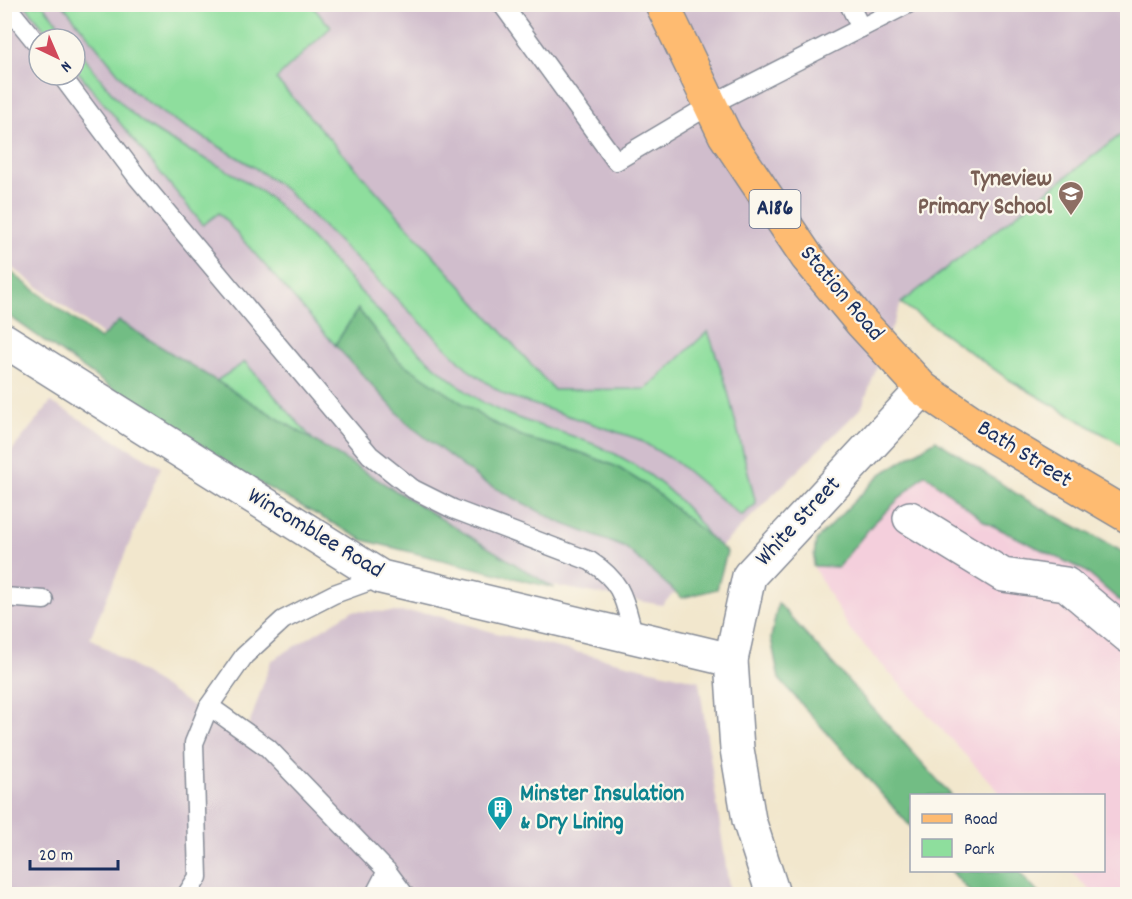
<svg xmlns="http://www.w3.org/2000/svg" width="1132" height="899" viewBox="0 0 1132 899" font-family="Dekko,sans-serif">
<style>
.built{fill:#f4cfdc}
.industrial{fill:#d0bdcc;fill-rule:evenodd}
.green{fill:#8ede9d;stroke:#54867e;stroke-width:1.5}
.forest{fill:#72bd84;stroke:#467671;stroke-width:1.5}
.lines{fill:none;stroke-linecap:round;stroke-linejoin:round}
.service-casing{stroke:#868b96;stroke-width:21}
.minor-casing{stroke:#868b96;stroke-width:36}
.tertiary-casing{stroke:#868b96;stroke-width:36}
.primary-casing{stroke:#868b96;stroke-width:36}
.service{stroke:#fff;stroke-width:18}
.minor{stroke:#fff;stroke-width:33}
.tertiary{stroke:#fff;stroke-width:33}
.primary{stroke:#febb71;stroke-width:33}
.labels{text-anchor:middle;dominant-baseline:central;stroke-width:4.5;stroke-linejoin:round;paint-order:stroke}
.shield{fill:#fbf7ec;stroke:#5e6b89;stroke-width:1.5}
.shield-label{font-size:22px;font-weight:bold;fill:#1b2f5e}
.education-label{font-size:24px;font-weight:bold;fill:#785e54;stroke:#fbf7ec;text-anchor:end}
.street-label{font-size:24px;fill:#1b2f5e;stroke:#fbf7ec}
.culture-label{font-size:24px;font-weight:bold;fill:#0d838f;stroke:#fbf7ec;text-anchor:start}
</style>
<rect width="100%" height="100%" fill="#fbf7ec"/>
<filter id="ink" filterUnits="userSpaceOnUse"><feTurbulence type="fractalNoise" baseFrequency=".0167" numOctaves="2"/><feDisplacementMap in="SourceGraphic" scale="12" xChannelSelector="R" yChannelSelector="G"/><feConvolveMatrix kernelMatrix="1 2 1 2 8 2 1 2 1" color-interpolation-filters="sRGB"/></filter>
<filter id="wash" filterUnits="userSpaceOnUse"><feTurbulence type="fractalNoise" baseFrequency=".008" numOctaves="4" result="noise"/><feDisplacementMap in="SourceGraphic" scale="24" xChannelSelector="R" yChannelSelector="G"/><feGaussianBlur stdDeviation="1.35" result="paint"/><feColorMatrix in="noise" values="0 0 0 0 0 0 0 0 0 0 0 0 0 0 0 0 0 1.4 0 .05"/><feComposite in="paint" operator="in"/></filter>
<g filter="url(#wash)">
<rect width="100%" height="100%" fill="#f2e7cd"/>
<!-- built -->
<polygon class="built" points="925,474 985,522 1085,571 1127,607 1127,894 1094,894 1070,871 1104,870 1104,796 1002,795 850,630 813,566 838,567 872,525"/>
<!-- industrial -->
<g class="industrial">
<path d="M4 5H1127V130L901 303 862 407 662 605 527 581 204 411 5 262ZM39 39H75V75H39Z"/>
<polygon points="51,402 161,467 90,638 244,740 271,661 352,611 428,613 496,633 699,681 730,894 5,894 5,459"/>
</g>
<!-- green -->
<g class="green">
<polygon points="25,5 43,5 71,39 53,39"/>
<polygon points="63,5 311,5 331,27 276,79 554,390 646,389 708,331 726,384 756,504 741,516 676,462 638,439 505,395 470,371 286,190 252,166 164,114 133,91"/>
<path d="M75 45C98 75 119 107 151 128 192 156 242 172 279 206 343 266 394 339 466 391 500 417 539 424 578 438 634 458 680 491 712 541L651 488 617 467 582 453 528 439 489 421 399 361 358 309 335 345 219 213 203 225 75 68Z"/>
<polygon points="1127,130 1127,448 1008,379 901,303"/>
<polygon points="245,362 314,441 216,381"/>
</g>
<!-- forest -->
<g class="forest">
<polygon points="4,267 100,339 119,321 554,588 363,540 201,451 5,313"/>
<polygon points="358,309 399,361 489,421 528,439 582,453 617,467 651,488 727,552 717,589 682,598 626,548 559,522 482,481 408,424 335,345"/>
<polygon points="936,440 1023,498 1127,554 1127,607 1085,571 985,522 925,474 872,525 838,567 813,566 816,540 881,474"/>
<polygon points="778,603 951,795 912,796 911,827 779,679 771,638"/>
<polygon points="951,871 1018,871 1039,894 972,894"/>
</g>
</g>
<g filter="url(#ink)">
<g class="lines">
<defs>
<g id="service">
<polyline points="5,4 39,46"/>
<polyline points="502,4 616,161 710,105 908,4"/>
<polyline points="849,4 861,28"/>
<path d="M61 75 138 178 370 455 413 489 453 509 590 561C624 583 624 600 634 637"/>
<polyline points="4,597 44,600"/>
<polyline points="209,706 268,748 387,871 404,894"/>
<polyline points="187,894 198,877 194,743 209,706 244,656 283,620 334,594 381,577"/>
<polyline points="375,894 387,871"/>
</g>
<g id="minor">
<polyline points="4,340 381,577 731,660"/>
<polyline points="910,518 1003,575 1066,584 1128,636"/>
</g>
<polyline id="tertiary" points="773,894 749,820 737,749 731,660 749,576 923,389"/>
<polyline id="primary" points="662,4 725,135 807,257 861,322 923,389 994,437 1128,516"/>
</defs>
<!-- service casing -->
<use href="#service" class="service-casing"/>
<!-- minor casing -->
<use href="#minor" class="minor-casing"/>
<!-- tertiary casing -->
<use href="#tertiary" class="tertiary-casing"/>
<!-- primary casing -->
<use href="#primary" class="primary-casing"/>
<!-- service -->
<use href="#service" class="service"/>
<!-- minor -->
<use href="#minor" class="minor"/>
<!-- tertiary -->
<use href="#tertiary" class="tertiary"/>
<!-- primary -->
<use href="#primary" class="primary"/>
</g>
</g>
<!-- icons -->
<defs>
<symbol id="school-pin" viewBox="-11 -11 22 30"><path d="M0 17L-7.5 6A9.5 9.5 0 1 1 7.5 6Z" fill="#8d6e63" stroke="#fbf7ec"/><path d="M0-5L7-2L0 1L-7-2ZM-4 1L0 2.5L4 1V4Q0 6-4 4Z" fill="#fff"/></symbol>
<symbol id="building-pin" viewBox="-11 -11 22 30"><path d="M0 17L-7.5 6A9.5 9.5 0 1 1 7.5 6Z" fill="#0f9aa8" stroke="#fbf7ec"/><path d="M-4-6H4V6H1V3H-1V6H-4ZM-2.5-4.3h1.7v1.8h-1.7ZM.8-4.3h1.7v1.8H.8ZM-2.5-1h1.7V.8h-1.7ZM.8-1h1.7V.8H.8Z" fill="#fff"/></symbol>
</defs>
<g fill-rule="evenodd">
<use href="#school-pin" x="1056" y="179" width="30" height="40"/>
<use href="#building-pin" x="485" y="794" width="30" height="40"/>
</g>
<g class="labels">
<!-- shield labels -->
<rect class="shield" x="749.5" y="190" width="51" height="38" rx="4.5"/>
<g class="shield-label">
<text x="775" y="209">A186</text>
</g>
<!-- education labels -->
<g class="education-label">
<text x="1052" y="180">Tyneview<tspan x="1052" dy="28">Primary School</tspan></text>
</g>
<!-- street labels -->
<g class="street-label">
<text transform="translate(841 294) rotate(50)">Station Road</text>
<text transform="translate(1024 455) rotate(32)">Bath Street</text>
<text transform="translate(799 522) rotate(-47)">White Street</text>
<text transform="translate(315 534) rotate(31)">Wincomblee Road</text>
</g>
<!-- culture labels -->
<g class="culture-label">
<text x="520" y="795">Minster Insulation<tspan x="520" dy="28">&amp; Dry Lining</tspan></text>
</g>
</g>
<!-- margin -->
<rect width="1132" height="899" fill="none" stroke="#fbf7ec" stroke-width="24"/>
<!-- legend -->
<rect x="910" y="794" width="195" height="78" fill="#fbf7ec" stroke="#a1a7b3" stroke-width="1.5"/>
<rect x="922" y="814" width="30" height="9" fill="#febb71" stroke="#a1a7b3" stroke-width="1.5"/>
<text x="964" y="824" font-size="18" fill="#1b2f5e">Road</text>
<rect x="922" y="839" width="30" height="18" fill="#8ede9d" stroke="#a1a7b3" stroke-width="1.5"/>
<text x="964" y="854" font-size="18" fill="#1b2f5e">Park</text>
<!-- north arrow -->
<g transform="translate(57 57) rotate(136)"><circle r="28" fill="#fbf7ec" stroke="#a1a7b3" stroke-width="1.5"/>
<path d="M0-4.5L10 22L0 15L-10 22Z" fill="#d1495b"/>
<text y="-9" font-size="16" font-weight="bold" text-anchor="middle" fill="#1b2f5e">N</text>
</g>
<!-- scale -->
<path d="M30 860v9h88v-9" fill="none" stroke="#1b2f5e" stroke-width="3"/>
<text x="39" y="860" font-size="18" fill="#1b2f5e" stroke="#fbf7ec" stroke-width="4.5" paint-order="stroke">20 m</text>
</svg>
